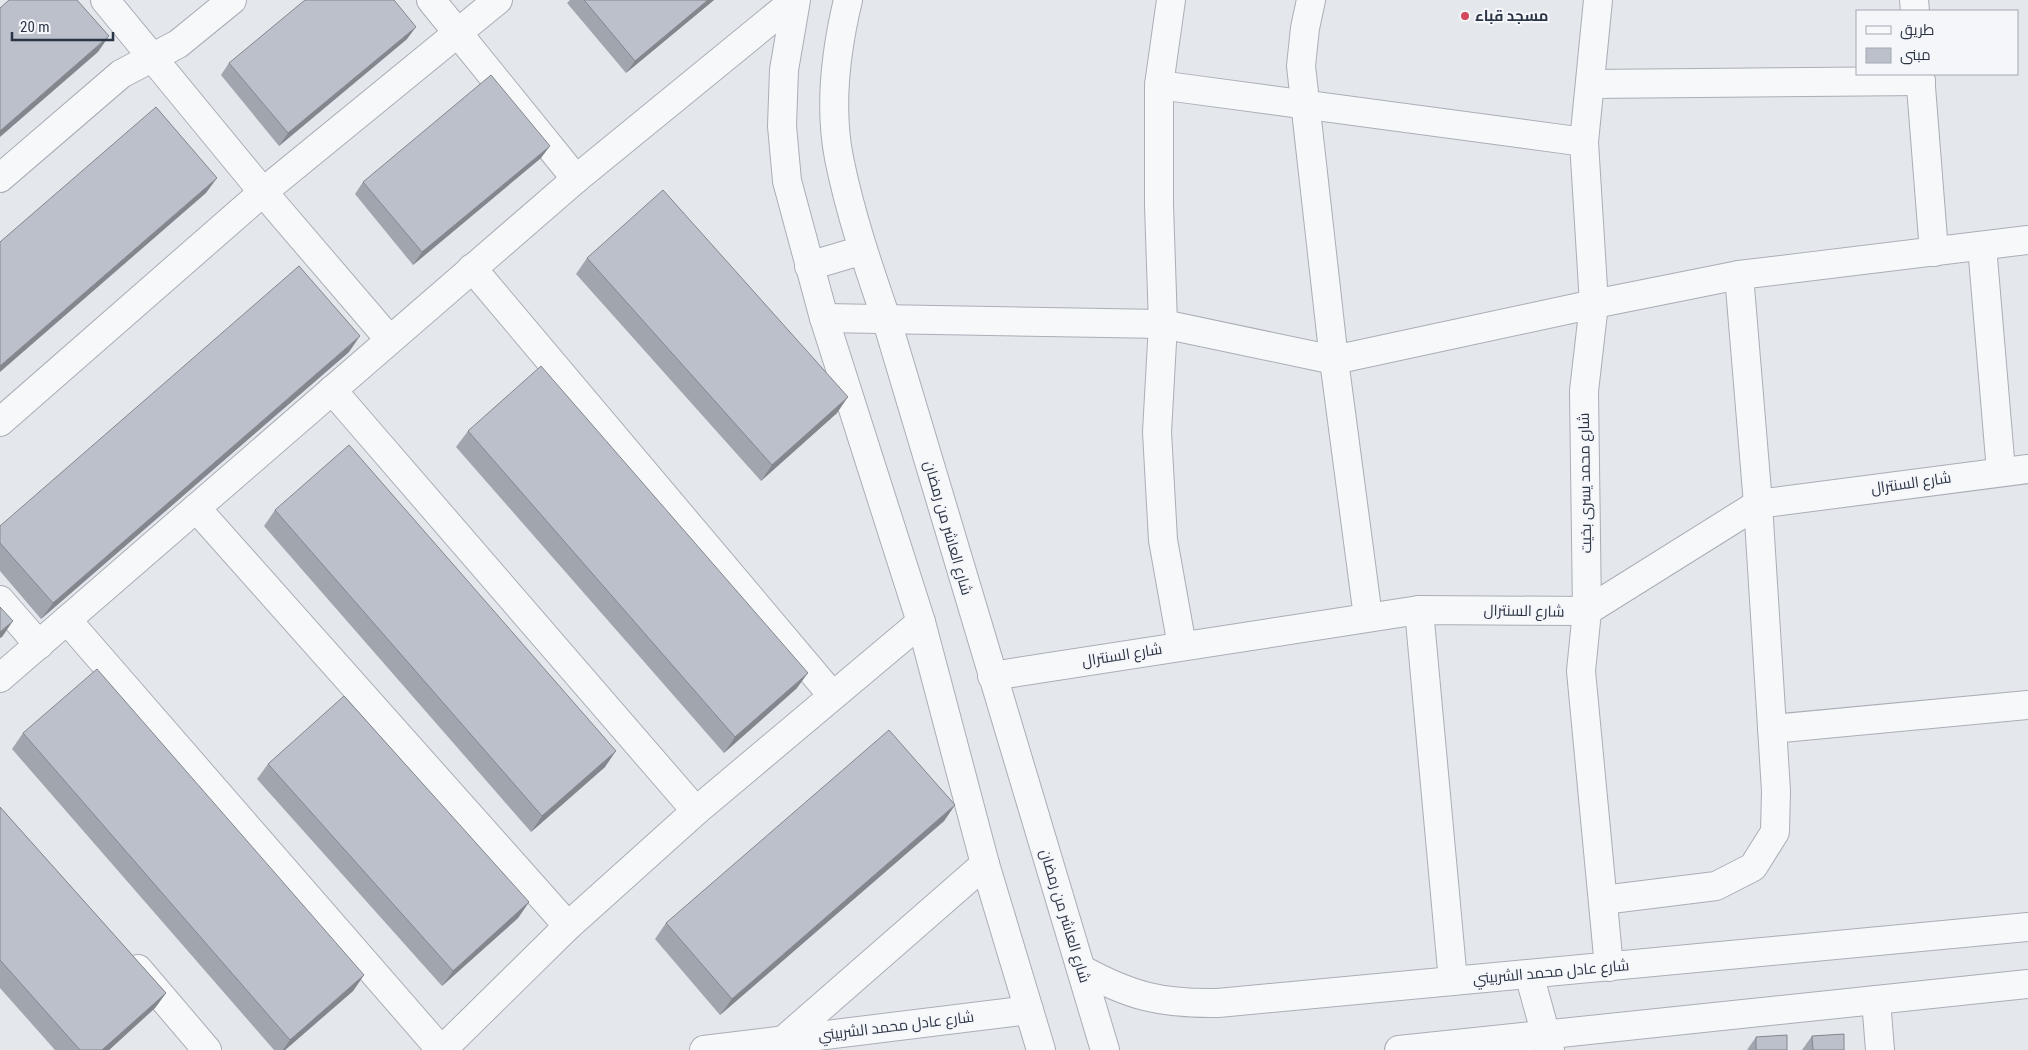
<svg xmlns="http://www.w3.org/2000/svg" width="2028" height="1050" viewBox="0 0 2028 1050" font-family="'Roboto Condensed',Cairo,sans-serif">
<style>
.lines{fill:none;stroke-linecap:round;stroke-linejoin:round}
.minor-casing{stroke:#a9aeb7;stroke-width:30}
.minor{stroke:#f7f8fa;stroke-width:28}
.wall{fill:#a1a5ae}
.shaded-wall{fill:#83868d}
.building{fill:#bbc0ca;stroke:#83868d}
.poi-dot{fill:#d1495b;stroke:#f4f6f9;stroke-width:2}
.labels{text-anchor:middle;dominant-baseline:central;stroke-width:4;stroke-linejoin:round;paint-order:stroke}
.poi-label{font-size:15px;font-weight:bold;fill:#2b3445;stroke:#f4f6f9;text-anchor:start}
.street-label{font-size:15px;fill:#2b3445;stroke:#f4f6f9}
</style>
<rect width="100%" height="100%" fill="#e4e7ec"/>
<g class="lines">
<defs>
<g id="minor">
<polyline points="105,0 263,192 389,339"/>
<polyline points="431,0 576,179"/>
<polyline points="796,0 784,70 782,126 787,181 824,318 921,622 985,864 1041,1050"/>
<path d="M848 0C836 50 829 107 839 158 850 213 868 266 886 318L1105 1050"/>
<polyline points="1171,0 1159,85 1159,205 1163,324 1157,432 1163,540 1182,646"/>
<polyline points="1311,0 1305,28 1301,66 1334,360 1368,617"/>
<polyline points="1598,0 1584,142 1594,304 1584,391 1587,611 1581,671 1609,967"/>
<polyline points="1914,0 1915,11"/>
<polyline points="1920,74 1934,252"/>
<polyline points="1590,84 1921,81"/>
<polyline points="1159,85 1584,142"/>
<polyline points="0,178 121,74 178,44 232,0"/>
<polyline points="1982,246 2001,471"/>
<polyline points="809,266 863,250"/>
<polyline points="472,268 832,695"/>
<polyline points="824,318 1163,324 1334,360 1594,304 1739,275 2028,240"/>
<polyline points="332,390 696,811"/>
<polyline points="0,422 263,192 498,0"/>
<polyline points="196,508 568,926"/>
<polyline points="0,600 39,645"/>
<polyline points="1419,610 1453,981"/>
<polyline points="67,620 441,1050"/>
<polyline points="992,676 1419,610 1587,611 1758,504 2028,469"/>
<polyline points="0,678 576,179 795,0"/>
<polyline points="1772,729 2028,705"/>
<polyline points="1603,900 1716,886 1753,867 1775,832 1776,791 1758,504 1739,275"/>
<polyline points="138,969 207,1050"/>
<path d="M1081 969C1130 996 1161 1004 1218 1003L2028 927"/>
<polyline points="1529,974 1550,1050"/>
<polyline points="1876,1000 1880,1050"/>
<polyline points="779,1044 985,864"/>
<polyline points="442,1050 568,926 696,811 921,622"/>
<polyline points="704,1050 1029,1010"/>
<polyline points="1399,1050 2028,984"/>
</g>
</defs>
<!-- minor casing -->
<use href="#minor" class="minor-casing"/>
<!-- minor -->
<use href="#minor" class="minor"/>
</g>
<!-- wall -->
<g class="wall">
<polygon points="570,0 714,0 626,73 567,3"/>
<polygon points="407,39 279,146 221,75 229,63"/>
<polygon points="541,158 413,265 355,194 363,182"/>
<polygon points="587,258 837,413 761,481 576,274"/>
<polygon points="349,352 41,619 0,571 0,526"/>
<polygon points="468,431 797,688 724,753 456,447"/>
<polygon points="275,510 605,767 531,832 264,526"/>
<polygon points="23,733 364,975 353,991 285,1050 274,1050 12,749"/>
<polygon points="268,764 529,902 518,918 442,986 257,779"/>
<polygon points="955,805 944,821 720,1015 655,939 666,923"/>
<polygon points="0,807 166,993 155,1008 109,1050 55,1050 0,988"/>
<polygon points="1812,1036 1844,1050 1802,1050"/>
<polygon points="1756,1037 1787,1050 1747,1050"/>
</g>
<!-- shaded-wall -->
<g class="shaded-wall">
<polygon points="708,0 714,0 626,73 635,61"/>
<polygon points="416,27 407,39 279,146 288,133"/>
<polygon points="109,36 98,52 0,137 0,131"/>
<polygon points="550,146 541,158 413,265 422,252"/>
<polygon points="217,178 206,193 0,372 0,366"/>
<polygon points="360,336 349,352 41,619 53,603"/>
<polygon points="848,397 837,413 761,481 772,465"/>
<polygon points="13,621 2,637 0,638 0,632"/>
<polygon points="808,673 797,688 724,753 735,737"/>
<polygon points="616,751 605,767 531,832 542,816"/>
<polygon points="955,805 944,821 720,1015 732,999"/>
<polygon points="529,902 518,918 442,986 453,971"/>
<polygon points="364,975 353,991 285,1050 283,1050 290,1040"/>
<polygon points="166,993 155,1008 109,1050 102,1050"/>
</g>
<!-- building -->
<g class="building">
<polygon points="9,0 77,0 109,36 0,131 0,8"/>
<polygon points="305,0 394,0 416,27 288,133 229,63"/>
<polygon points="584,0 708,0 635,61"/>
<polygon points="491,75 550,146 422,252 363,182"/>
<polygon points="156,107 217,178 0,366 0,242"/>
<polygon points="663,190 848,397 772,465 587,258"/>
<polygon points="299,266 360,336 53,603 0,543 0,526"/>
<polygon points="541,366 808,673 735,737 468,431"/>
<polygon points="349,445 616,751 542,816 275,510"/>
<polygon points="0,607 13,621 0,632"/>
<polygon points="97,669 364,975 290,1040 23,733"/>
<polygon points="344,696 529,902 453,971 268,764"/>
<polygon points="889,730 955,805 732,999 666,923"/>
<polygon points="0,807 166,993 102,1050 80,1050 0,960"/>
<polygon points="1844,1034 1844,1050 1813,1050 1812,1036"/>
<polygon points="1787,1035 1787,1050 1756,1050 1756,1037"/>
</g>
<!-- markers -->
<circle class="poi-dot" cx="1465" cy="16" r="5"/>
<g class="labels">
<!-- poi labels -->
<g class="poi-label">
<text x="1475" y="16">مسجد قباء</text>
</g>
<!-- street labels -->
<g class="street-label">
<text transform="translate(1585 483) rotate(-91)">شارع محمد يسرى بخيت</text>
<text transform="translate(1911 483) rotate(-8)">شارع السنترال</text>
<text transform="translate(948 528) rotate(74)">شارع العاشر من رمضان</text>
<text transform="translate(1524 611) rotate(1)">شارع السنترال</text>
<text transform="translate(1122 655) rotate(-9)">شارع السنترال</text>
<text transform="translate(1065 916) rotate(73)">شارع العاشر من رمضان</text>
<text transform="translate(1551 972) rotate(-5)">شارع عادل محمد الشربيني</text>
<text transform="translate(896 1026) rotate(-7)">شارع عادل محمد الشربيني</text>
</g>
</g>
<!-- legend -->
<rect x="1856" y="10" width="162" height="65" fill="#f4f6f9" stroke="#a4a8b1"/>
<rect x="1866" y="26" width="25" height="8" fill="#f7f8fa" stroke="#a4a8b1"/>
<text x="1900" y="35" font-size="15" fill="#2b3445">طريق</text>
<rect x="1866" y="48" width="25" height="15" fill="#bbc0ca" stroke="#a4a8b1"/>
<text x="1900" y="60" font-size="15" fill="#2b3445">مبنى</text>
<!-- scale -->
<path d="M12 32v8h101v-8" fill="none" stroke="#2b3445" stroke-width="2.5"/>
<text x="20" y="32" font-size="15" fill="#2b3445" stroke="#f4f6f9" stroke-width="4" paint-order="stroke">20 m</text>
</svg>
